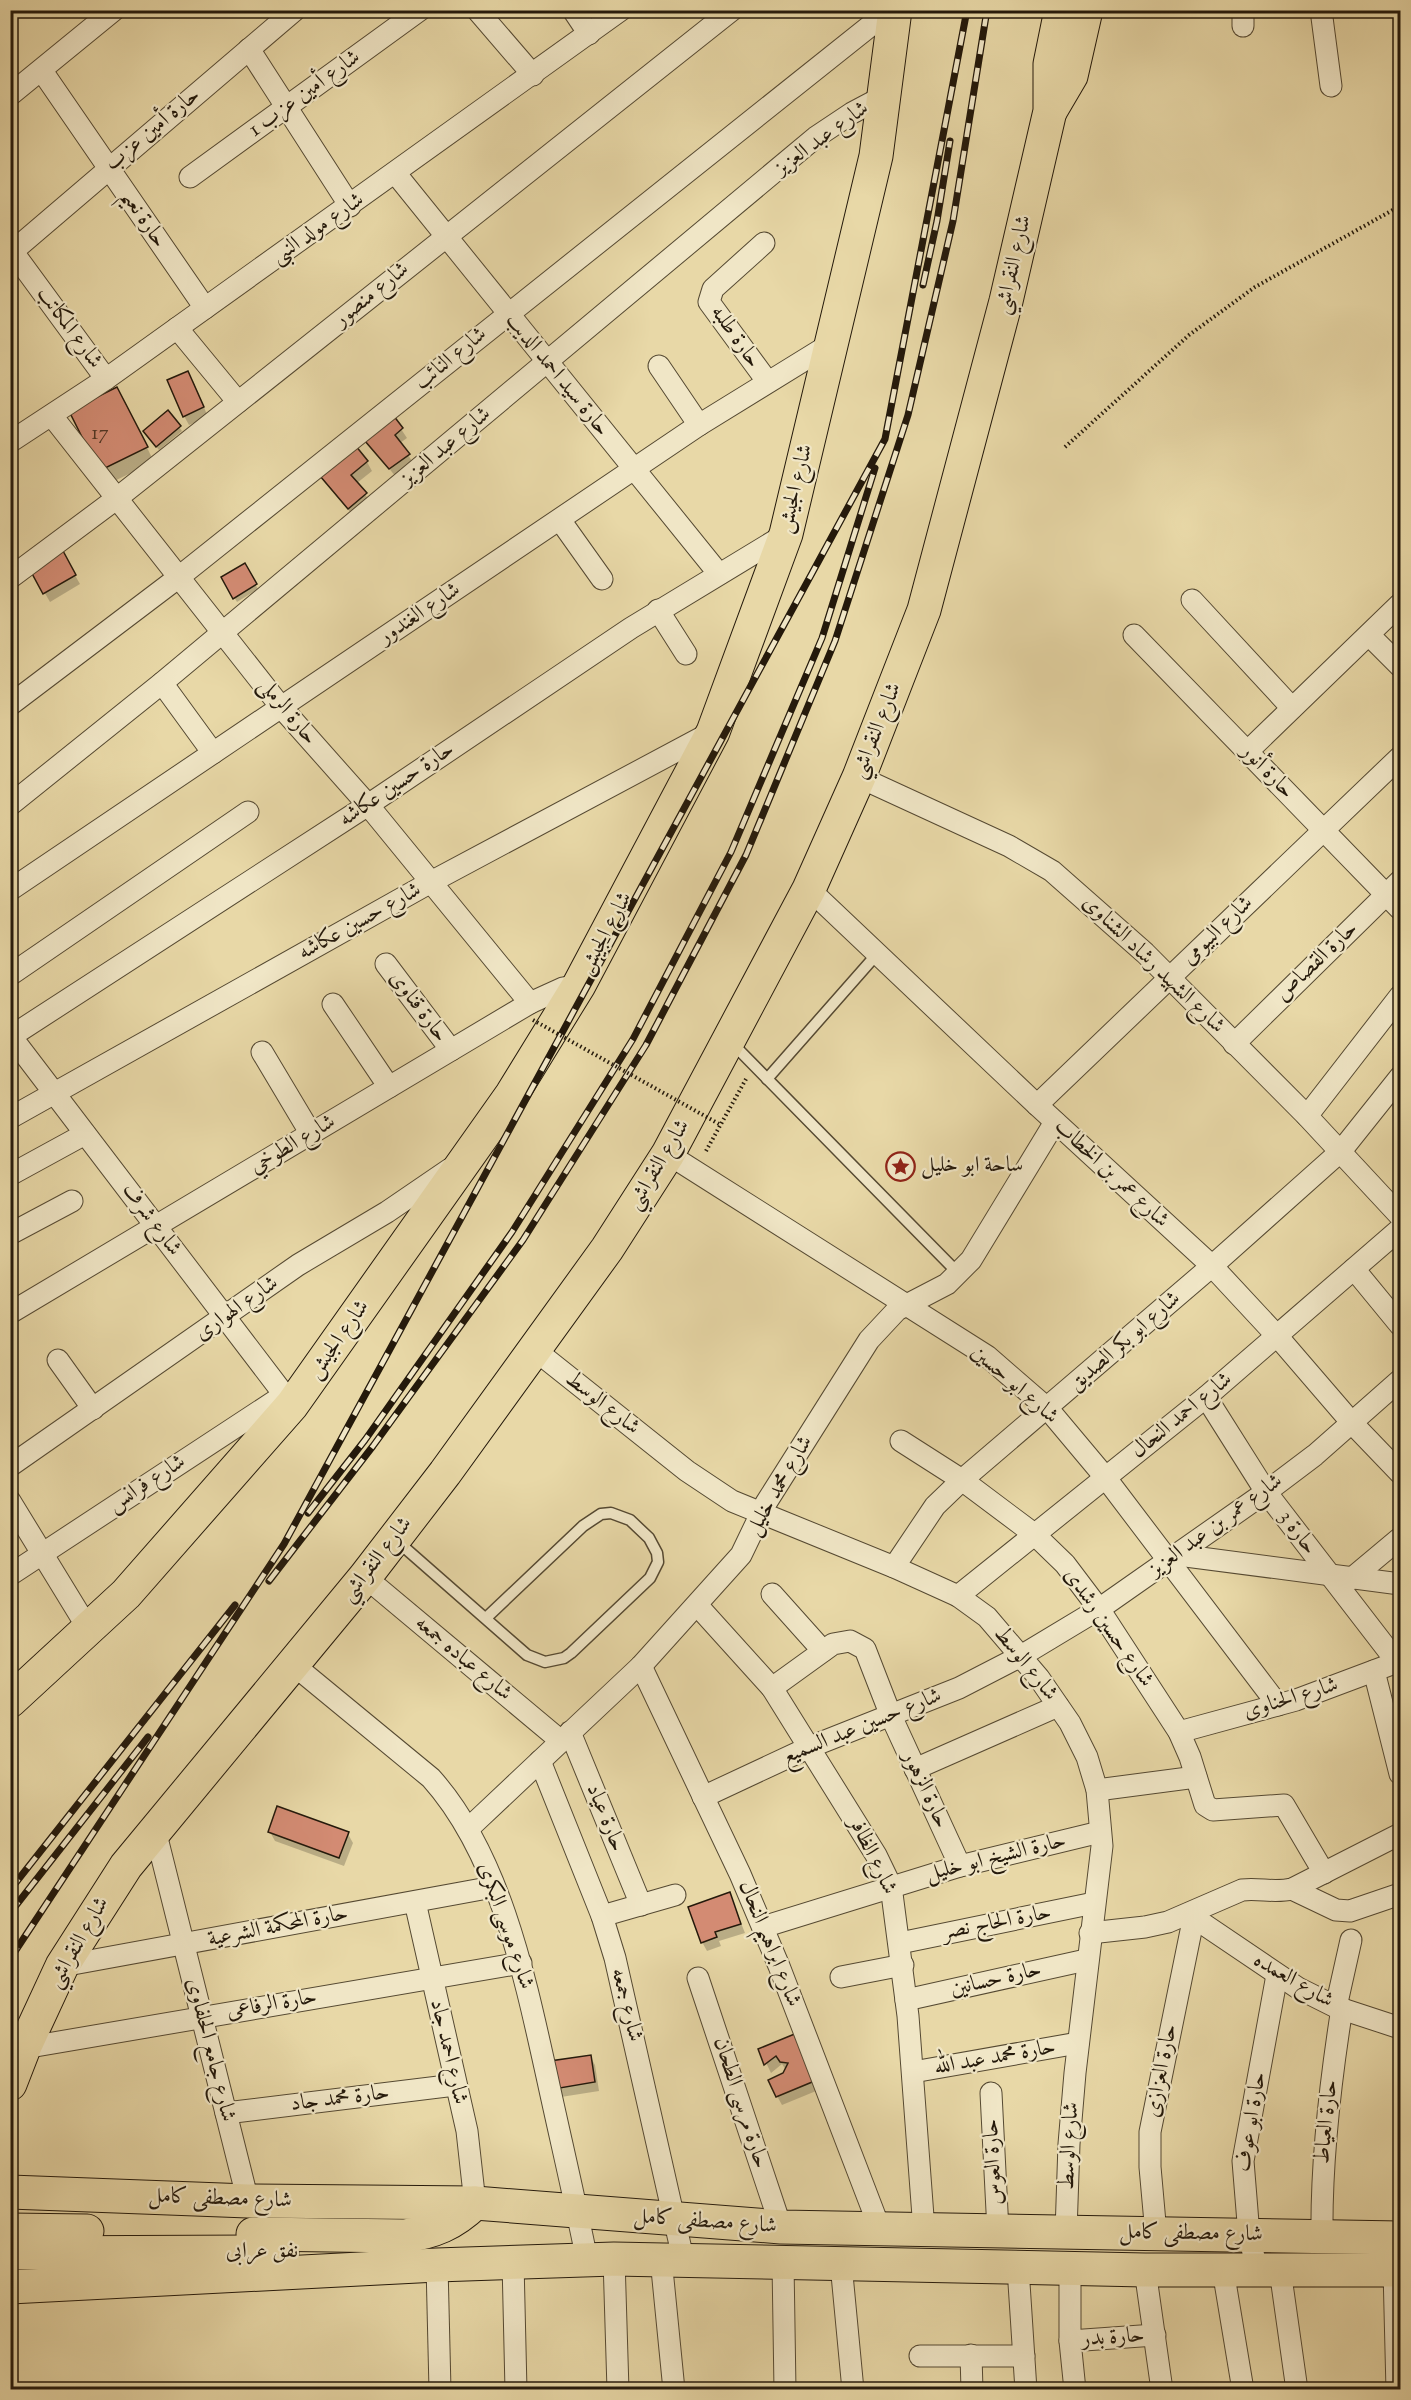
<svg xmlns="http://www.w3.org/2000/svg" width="1411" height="2400" viewBox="0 0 1411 2400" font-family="'Sorts Mill Goudy',Amiri,serif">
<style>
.shadow{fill:#0003}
.building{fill:#d38b73;stroke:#24190b;stroke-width:1.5}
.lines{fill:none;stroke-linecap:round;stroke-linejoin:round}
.lane-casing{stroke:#554932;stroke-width:13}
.street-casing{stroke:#554932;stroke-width:23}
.primary-casing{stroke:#24190b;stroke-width:35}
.path{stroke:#24190b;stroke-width:4;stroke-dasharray:1.5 3;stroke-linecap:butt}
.lane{stroke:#f0e6c6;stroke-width:10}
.street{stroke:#f0e6c6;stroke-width:21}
.primary{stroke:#e8d8a7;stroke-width:33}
.rail-casing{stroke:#24190b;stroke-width:7}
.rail{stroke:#f0e6c6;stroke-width:4.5;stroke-dasharray:14;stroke-linecap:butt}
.path-bridge{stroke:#24190b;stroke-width:4;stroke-dasharray:1.5 3;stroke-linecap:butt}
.labels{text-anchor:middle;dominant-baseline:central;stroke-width:4.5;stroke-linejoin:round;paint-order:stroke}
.number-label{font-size:20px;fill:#503625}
.street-label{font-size:22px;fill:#24190b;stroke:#f0e6c6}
.poi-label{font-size:22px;fill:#24190b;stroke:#f0e6c6;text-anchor:start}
</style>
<rect width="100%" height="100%" fill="#e8d8a7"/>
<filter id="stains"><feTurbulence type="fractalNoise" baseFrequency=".00333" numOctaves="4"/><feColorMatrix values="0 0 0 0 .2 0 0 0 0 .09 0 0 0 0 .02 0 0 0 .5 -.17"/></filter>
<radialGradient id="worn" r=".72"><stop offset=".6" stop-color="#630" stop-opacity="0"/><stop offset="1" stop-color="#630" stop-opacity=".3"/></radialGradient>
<!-- shadow -->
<g class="shadow">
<polygon points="193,381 208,417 189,425 184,416"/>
<polygon points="125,402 154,462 108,484 100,471"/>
<polygon points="168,412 182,431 159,450 147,436"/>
<polygon points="401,429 407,438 400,443 414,464 396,477 361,434"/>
<polygon points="367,462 372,471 357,483 371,503 354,517 317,470"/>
<polygon points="61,551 80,584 50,602 31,569"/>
<polygon points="244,565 258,589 237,602 223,578"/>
<polygon points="270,1832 348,1834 353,1843 344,1866 275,1841"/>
<polygon points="729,1893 745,1933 719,1941 721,1946 707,1951 702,1942"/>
<polygon points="802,2044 821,2089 782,2105 777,2096 786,2070 782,2064 771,2073 760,2050"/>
<polygon points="590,2056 595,2065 599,2091 561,2097 556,2088"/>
</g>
<!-- building -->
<g class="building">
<polygon points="188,371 204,407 183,417 167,380"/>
<polygon points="117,387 148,447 99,471 69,411"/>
<polygon points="168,410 181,426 156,447 143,431"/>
<polygon points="390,411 403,428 395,435 410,454 389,469 359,434"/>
<polygon points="351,440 368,461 351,475 367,493 348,509 315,470"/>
<polygon points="62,549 76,575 43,594 29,568"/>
<polygon points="245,563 257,584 233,599 221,577"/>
<polygon points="277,1806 349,1832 339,1858 268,1832"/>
<polygon points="730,1892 741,1924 715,1932 717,1937 701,1943 688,1907"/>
<polygon points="797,2033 817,2080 776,2097 768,2080 783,2073 788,2063 780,2062 776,2056 764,2065 758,2049"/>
<polygon points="591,2055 595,2082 554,2089 550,2061"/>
</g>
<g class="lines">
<defs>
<g id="lane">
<polyline points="732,1043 959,1274"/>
<polyline points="767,1079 877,954"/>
<polyline points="397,1541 527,1655 545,1662 564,1658 571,1653 650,1578 658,1562 657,1553 649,1538 630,1520 611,1513 601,1514 583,1526 486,1618"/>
</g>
<g id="street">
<polyline points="477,10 533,75"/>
<polyline points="573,10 589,34"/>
<polyline points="1321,10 1331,86"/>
<polyline points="1243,26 1243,10"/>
<polyline points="249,49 350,206"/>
<polyline points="42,71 205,308"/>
<polyline points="10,95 114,10"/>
<polyline points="396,174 719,574"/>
<polyline points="190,177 420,10"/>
<polyline points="764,243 713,289 709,302 767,381"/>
<polyline points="10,248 106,379"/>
<polyline points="13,251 295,10"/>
<polyline points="177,328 238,402"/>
<polyline points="659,366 699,425"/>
<polyline points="52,416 281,707 368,805 530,1003"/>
<polyline points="10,442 106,379 621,10"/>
<polyline points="560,520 602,579"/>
<polyline points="10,578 116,499 732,10"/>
<polyline points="1192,600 1292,708"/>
<polyline points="658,610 686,654"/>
<polyline points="1134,635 1400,909"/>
<polyline points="1369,635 1400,666"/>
<polyline points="162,683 213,753"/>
<polyline points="10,705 179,577 890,10"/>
<polyline points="1247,752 1400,604"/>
<polyline points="859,777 1009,846 1052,871 1145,953 1307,1116 1400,1216"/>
<polyline points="10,805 162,683 816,137 852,113 886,95"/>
<polyline points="809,889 1037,1105 1212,1266 1278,1337 1352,1423 1400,1473"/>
<polyline points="10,890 699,425 832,343"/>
<polyline points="386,964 451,1050"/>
<polyline points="10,975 248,812"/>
<polyline points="333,1004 389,1087"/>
<polyline points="10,1035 292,1405"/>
<polyline points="10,1037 368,805 631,628 786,534"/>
<polyline points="1234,1044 1400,881"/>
<polyline points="262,1052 311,1134"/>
<polyline points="1037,1105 1400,757"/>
<polyline points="1307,1116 1400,996"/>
<polyline points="10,1118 431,882 712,732"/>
<polyline points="668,1154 987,1356 1048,1409 1105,1477 1278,1705"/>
<polyline points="10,1175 85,1134"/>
<polyline points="10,1234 72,1201"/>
<polyline points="1354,1269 1400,1325"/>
<polyline points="10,1313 530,1003 563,988 579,985"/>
<polyline points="535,1350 687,1471 732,1501 894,1567 958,1596 987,1617 1039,1678 1070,1723 1087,1757 1097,1790 1102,1846 1075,2073 1069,2144 1066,2232"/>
<polyline points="58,1360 93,1409"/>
<polyline points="1206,1397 1266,1492 1397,1662"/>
<polyline points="901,1441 962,1480 1034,1534 1065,1564 1099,1609 1179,1732 1190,1757 1205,1805 1213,1810 1284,1805 1324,1873"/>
<polyline points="10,1466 298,1265 387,1212 450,1169"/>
<polyline points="10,1501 89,1630"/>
<polyline points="1178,1555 1400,1584"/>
<polyline points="894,1567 935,1506 962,1480 1212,1266 1341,1151 1400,1077"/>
<polyline points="10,1575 284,1395"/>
<polyline points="365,1577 561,1741"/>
<polyline points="1351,1579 1400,1538"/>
<polyline points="772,1594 823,1651"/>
<polyline points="958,1596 1206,1397 1400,1229"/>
<polyline points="697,1605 772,1688 876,1855 891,1886 908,2016 924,2230"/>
<path d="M295 1666 431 1778C501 1856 526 1982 548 2081 561 2141 575 2200 587 2260"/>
<polyline points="641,1666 740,1874 779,1966 880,2229"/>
<polyline points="1374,1671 1400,1774"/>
<polyline points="772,1688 833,1644 850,1641 865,1649 891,1716 960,1866"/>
<polyline points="570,1732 641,1905"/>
<polyline points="1179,1732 1296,1700 1400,1661"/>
<polyline points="540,1761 602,1916 615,1958 683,2258"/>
<polyline points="915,1769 1058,1706"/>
<polyline points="1097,1790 1196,1777"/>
<polyline points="703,1797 810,1747 959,1688 1021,1656 1099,1609 1266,1492 1315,1455 1400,1380"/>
<polyline points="469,1828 641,1666 741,1555 766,1503 869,1340 897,1310 947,1284 971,1260 1055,1122"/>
<polyline points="155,1830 248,2201"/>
<polyline points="1292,1889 1336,1910 1350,1911 1400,1894"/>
<polyline points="415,1902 467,2131 475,2203"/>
<polyline points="602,1916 675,1895"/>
<polyline points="1193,1917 1298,1988 1336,2007 1400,2028"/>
<polyline points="763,1927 960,1866 1100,1832"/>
<path d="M1090 1933 1145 1927 1168 1922 1242 1890C1260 1888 1274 1893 1292 1889L1400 1834"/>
<polyline points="900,1943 1094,1903"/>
<polyline points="62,1966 493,1887"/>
<polyline points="841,1977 903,1965"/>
<polyline points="698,1978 781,2227"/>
<polyline points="906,2000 1086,1960"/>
<polyline points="1336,2007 1351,1940"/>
<polyline points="24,2048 521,1963"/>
<polyline points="913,2072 1078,2043"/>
<polyline points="991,2093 998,2231"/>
<polyline points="226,2113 455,2085"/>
<polyline points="1156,2234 1150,2167 1150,2132 1195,1911"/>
<path d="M1322 2237C1321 2160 1330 2084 1342 2008"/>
<polyline points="614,2259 618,2390"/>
<polyline points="661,2259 674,2390"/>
<polyline points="513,2262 516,2390"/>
<polyline points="783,2263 785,2390"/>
<polyline points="841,2264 853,2390"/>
<polyline points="437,2265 440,2390"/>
<polyline points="1018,2268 1026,2390"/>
<polyline points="1070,2269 1070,2341 1075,2390"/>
<polyline points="1145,2270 1162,2390"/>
<polyline points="1223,2270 1243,2390"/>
<polyline points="1257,2270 1249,2235 1243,2161 1277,1975"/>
<polyline points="1280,2270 1297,2390"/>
<polyline points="1394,2270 1397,2390"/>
<polyline points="1070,2341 1155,2335"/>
<polyline points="971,2355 972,2390"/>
<polyline points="920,2356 1024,2356"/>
</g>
<g id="primary">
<polyline points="1051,110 1071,76 1086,10"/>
<polyline points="10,1701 126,1594 292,1405 512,1094 579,985 713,732 786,534 876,156 895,10"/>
<polyline points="10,2084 24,2048 62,1966 126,1866 365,1577 445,1473 607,1249 668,1154 809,889 859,777 924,610 1006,301 1050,111 1050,64 1061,10"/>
<polyline points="10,2192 248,2201 475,2203 781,2227 1400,2238"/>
<polyline points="10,2230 87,2231"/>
<path d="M253 2234 404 2236C434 2232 453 2224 475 2203"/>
<polyline points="10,2253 282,2252"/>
<polyline points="10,2287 437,2265 614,2259 1145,2270 1400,2270"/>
</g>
</defs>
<!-- lane casing -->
<use href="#lane" class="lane-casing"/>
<!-- street casing -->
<use href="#street" class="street-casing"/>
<!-- primary casing -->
<use href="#primary" class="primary-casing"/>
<!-- path -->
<g class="path">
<polyline points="1065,447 1189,335 1255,287 1400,206"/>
<polyline points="706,1151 746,1079"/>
</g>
<!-- lane -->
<use href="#lane" class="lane"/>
<!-- street -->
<use href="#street" class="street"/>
<!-- primary -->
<use href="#primary" class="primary"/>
<defs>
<g id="rail">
<polyline points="923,285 937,221 950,141"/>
<polyline points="308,1513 365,1440 512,1232 633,1039 731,852 822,638 875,468"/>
<polyline points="269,1581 373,1446 523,1240 646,1045 746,855 835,641 908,415 953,221 987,10"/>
<polyline points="10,1890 235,1605"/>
<polyline points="10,1913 148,1737"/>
<polyline points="10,1959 284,1544 885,439 967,10"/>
</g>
</defs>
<!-- rail casing -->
<use href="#rail" class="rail-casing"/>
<!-- rail -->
<use href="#rail" class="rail"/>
<!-- path-bridge -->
<polyline class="path-bridge" points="533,1020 721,1125"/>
</g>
<!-- icons -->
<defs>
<symbol id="sight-ring" viewBox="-11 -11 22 22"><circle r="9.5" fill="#f0e6c6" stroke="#8f2418" stroke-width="1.5"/><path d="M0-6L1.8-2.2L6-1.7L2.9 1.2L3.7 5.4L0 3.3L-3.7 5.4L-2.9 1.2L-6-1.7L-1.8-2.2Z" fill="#8f2418"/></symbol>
</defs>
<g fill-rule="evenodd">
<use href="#sight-ring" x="884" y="1150" width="33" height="33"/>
</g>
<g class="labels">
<!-- number labels -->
<g class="number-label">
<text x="100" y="434">17</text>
</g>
<!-- street labels -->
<g class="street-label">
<text transform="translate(305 94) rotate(-36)">شارع أمين عزب 1</text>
<text transform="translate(153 130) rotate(-40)">حارة أمين عزب</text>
<text transform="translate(822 139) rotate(-36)">شارع عبد العزيز</text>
<text transform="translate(143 219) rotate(56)">حارة نعيم</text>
<text transform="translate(318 229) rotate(-35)">شارع مولد النبى</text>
<text transform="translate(1014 265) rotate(-77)">شارع النقراشي</text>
<text transform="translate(372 295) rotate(-39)">شارع منصور</text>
<text transform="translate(69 328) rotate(54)">شارع المكاتب</text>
<text transform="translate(735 337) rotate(55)">حارة طلبه</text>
<text transform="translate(451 359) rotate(-39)">شارع النائب</text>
<text transform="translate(557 375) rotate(51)">حارة سيد احمد الديب</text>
<text transform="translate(446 447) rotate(-40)">شارع عبد العزيز</text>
<text transform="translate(796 489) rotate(-76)">شارع الجيش</text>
<text transform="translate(420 614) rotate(-34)">شارع الغندور</text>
<text transform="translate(287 712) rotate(50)">حارة الرملى</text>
<text transform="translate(877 731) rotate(-68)">شارع النقراشي</text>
<text transform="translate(1267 772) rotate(46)">حارة أنور</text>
<text transform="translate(397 785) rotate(-34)">حارة حسين عكاشه</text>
<text transform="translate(360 922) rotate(-29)">شارع حسين عكاشه</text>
<text transform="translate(1218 931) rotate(-44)">شارع البيومى</text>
<text transform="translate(606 934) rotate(-62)">شارع الجيش</text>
<text transform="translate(1317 962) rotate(-44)">حارة القصاص</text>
<text transform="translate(1153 965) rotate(44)">شارع الشهيد رشاد الشناوى</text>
<text transform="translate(418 1007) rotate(53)">حارة قناوى</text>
<text transform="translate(293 1145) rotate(-31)">شارع الطوخي</text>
<text transform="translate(659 1165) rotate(-59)">شارع النقراشي</text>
<text transform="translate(1111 1174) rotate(43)">شارع عمر بن الخطاب</text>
<text transform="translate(151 1220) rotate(53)">شارع شرف</text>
<text transform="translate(237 1309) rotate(-35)">شارع الهوارى</text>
<text transform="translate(339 1340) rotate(-55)">شارع الجيش</text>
<text transform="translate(1125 1342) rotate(-41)">شارع ابو بكر الصديق</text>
<text transform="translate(1014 1385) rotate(41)">شارع ابو حسين</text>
<text transform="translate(602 1404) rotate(38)">شارع الوسط</text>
<text transform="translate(1182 1416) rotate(-39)">شارع احمد النحال</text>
<text transform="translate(147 1484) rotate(-33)">شارع فرانس</text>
<text transform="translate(780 1486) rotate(-60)">شارع محمد خليل</text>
<text transform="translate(1216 1526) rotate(-36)">شارع عمر بن عبد العزيز</text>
<text transform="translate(1297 1533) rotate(53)">حارة 3</text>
<text transform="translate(377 1560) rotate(-52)">شارع النقراشي</text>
<text transform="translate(1108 1628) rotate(55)">شارع حسين رشدى</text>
<text transform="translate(463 1659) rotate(40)">شارع عباده جمعه</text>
<text transform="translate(1025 1664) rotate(51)">شارع الوسط</text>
<text transform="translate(1291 1699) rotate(-17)">شارع الحناوى</text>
<text transform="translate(862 1727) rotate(-22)">شارع حسين عبد السميع</text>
<text transform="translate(925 1790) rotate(65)">حارة الزهور</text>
<text transform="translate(605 1818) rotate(68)">حارة عياد</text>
<text transform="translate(872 1856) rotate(64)">شارع الظافر</text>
<text transform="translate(996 1858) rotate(-14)">حارة الشيخ ابو خليل</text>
<text transform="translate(997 1923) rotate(-11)">حارة الحاج نصر</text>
<text transform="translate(505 1926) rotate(71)">شارع موسى البكرى</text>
<text transform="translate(278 1927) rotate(-11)">حارة المحكمة الشرعية</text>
<text transform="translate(79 1943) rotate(-60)">شارع النقراشي</text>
<text transform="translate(769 1944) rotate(68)">شارع ابراهيم النحال</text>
<text transform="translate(996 1980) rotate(-13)">حارة حسانين</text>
<text transform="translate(1293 1981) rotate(30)">شارع العمده</text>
<text transform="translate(272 2005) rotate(-10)">حارة الرفاعى</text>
<text transform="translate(626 2005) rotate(76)">شارع جمعه</text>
<text transform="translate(210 2050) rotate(76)">شارع جامع الحلفاوى</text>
<text transform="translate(448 2052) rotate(77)">شارع احمد جاد</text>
<text transform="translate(995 2058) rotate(-10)">حارة محمد عبد الله</text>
<text transform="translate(1162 2071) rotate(-79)">حارة العزازى</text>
<text transform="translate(340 2099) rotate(-7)">حارة محمد جاد</text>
<text transform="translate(740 2103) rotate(72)">حارة مرسى الطحان</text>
<text transform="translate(1252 2122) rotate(-81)">حارة ابو عوف</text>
<text transform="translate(1327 2122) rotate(-84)">حارة العياط</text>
<text transform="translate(1070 2146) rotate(-87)">شارع الوسط</text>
<text transform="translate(994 2162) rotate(-93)">حارة العوس</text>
<text transform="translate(220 2199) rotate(2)">شارع مصطفى كامل</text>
<text transform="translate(705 2222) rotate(4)">شارع مصطفى كامل</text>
<text transform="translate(1191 2234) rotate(1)">شارع مصطفى كامل</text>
<text x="262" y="2252">نفق عرابى</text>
<text transform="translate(1113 2338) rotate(-4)">حارة بدر</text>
</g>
<!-- poi labels -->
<g class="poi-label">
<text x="921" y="1166">ساحة ابو خليل</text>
</g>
</g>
<!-- margin -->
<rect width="1411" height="2400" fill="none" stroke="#e8d8a7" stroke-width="36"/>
<rect x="12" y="12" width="1387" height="2376" fill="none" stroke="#24190b" stroke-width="3"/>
<rect x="18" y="18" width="1375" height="2364" fill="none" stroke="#24190b" stroke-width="1.5"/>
<rect width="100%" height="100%" filter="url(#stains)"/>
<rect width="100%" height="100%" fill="url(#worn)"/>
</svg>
